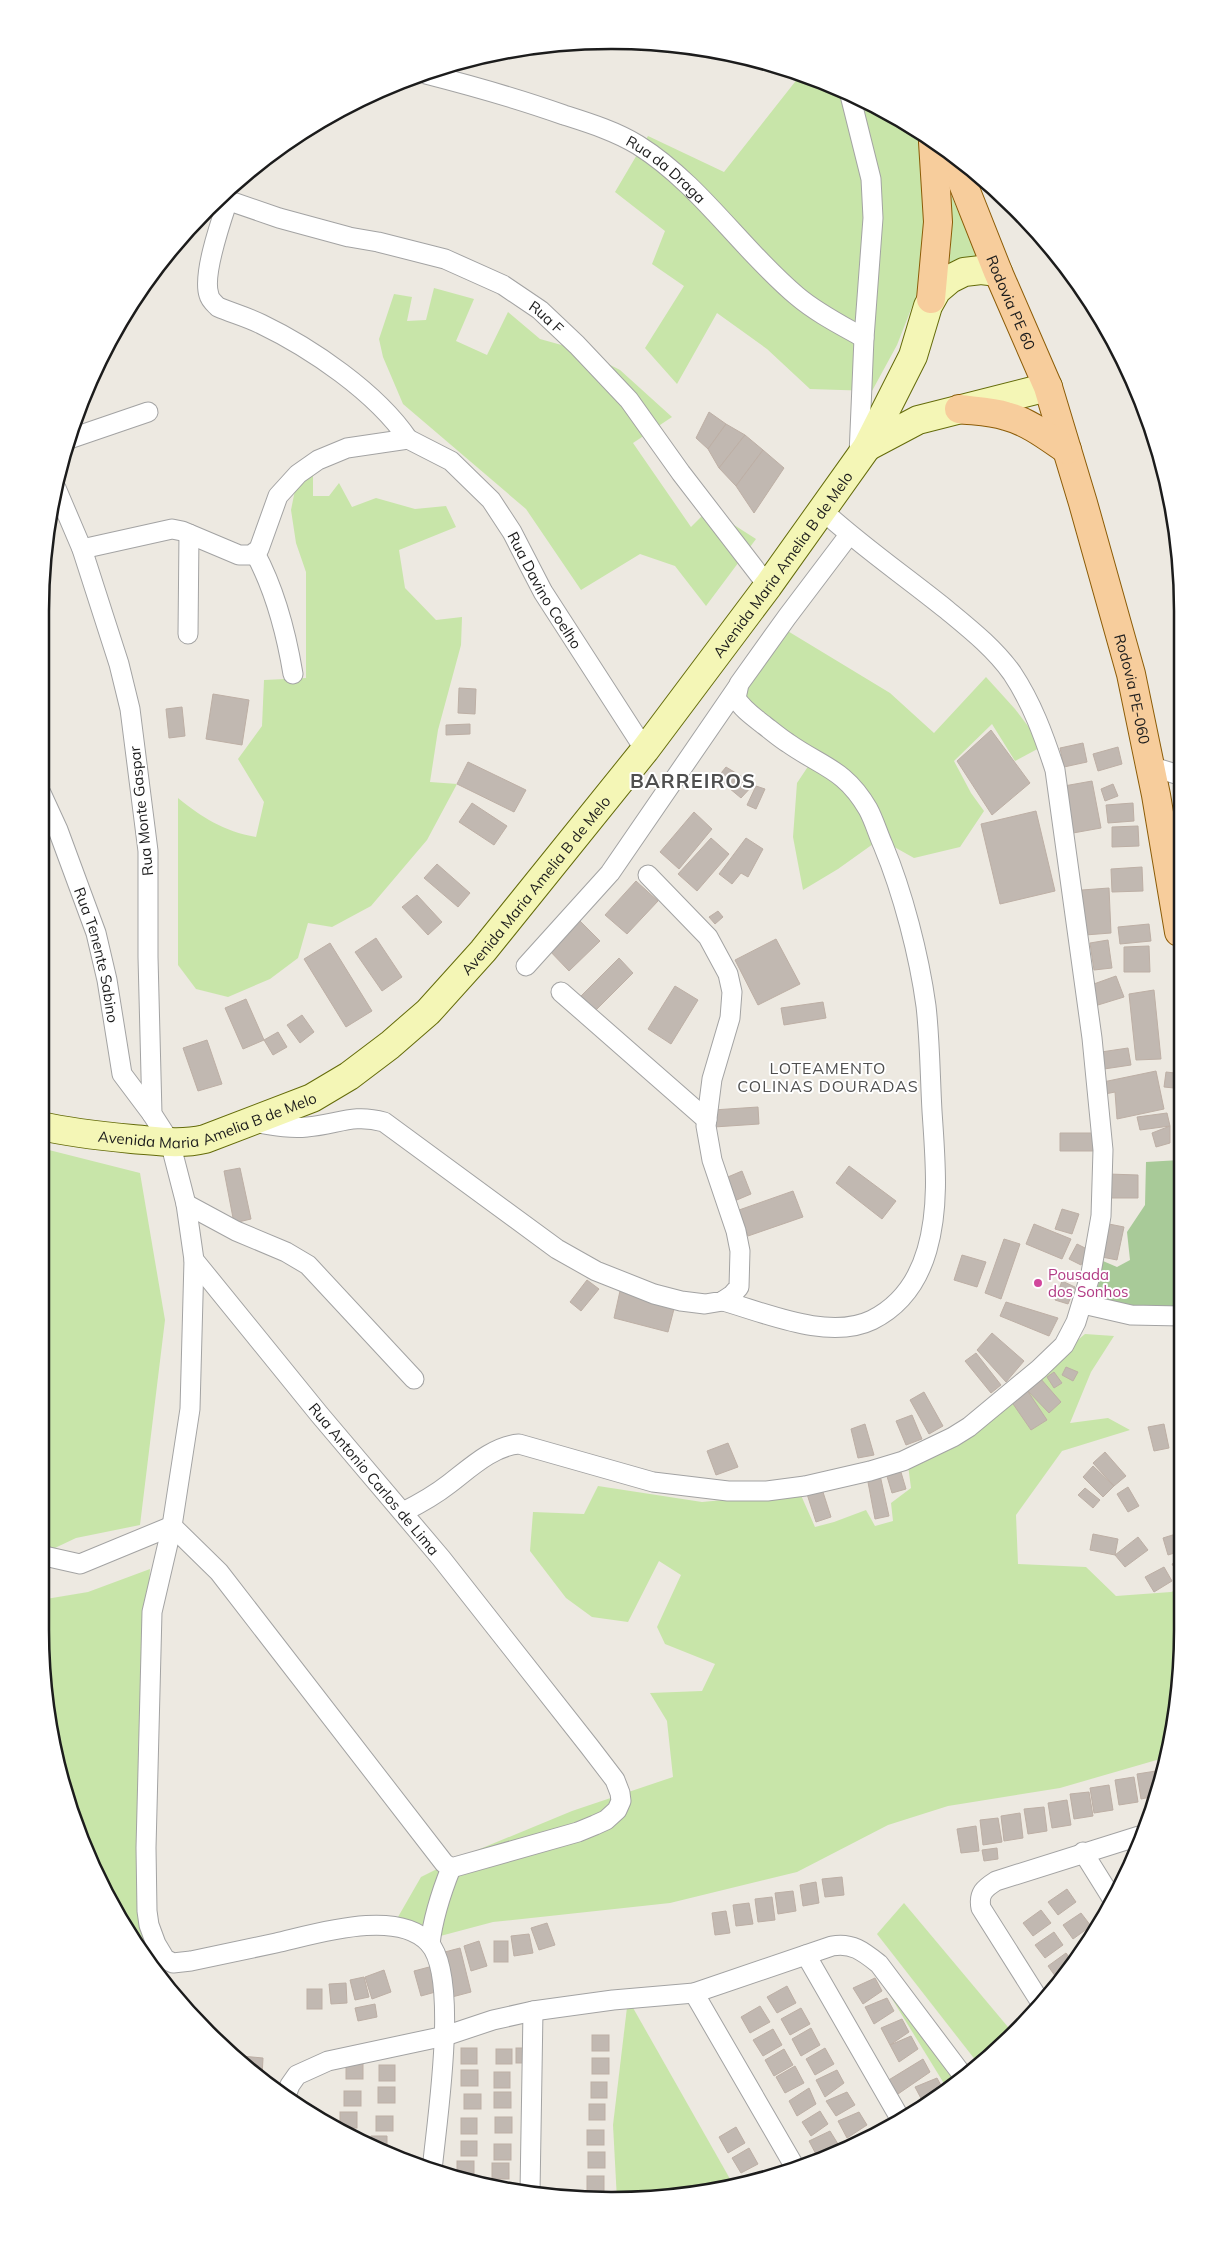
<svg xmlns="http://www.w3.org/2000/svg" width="1223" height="2241" viewBox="0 0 1223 2241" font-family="Mulish,sans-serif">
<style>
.grass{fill:#c8e5a9}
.forest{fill:#a8ca98}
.building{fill:#c1b8b1;stroke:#bdafa5}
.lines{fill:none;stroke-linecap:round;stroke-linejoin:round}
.street-casing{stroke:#a3a3a3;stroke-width:21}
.secondary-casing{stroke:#646b0a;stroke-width:30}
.primary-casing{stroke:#8c5c07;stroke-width:30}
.street{stroke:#fff;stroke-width:19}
.secondary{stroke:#f4f6b6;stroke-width:28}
.primary{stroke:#f7cd9c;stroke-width:28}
.hotel-dot{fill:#d1479c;stroke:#fff;stroke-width:2}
.labels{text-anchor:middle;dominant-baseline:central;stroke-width:4;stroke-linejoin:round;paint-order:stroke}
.street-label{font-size:15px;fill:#1c1c1c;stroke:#fff}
.hotel-label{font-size:15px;fill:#b23c85;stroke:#fff;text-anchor:start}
.neighbourhood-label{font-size:16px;letter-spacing:1px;fill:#4f4f4f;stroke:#fff}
.district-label{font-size:20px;font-weight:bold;letter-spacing:1px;fill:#4f4f4f;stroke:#fff}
.rim{fill:none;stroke:#1c1c1c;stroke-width:2.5}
</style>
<rect width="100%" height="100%" fill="#ede9e1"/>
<!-- grass -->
<g class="grass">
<polygon points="802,73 897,116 923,135 926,157 924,276 897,345 872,391 810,389 767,349 717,313 677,384 645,348 684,286 652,264 665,231 615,192 648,136 724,172"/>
<polygon points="951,195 980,261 945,275 951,249"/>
<polygon points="434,288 474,299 456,341 487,355 508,312 540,339 583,351 620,370 672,417 633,443 691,527 709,509 756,539 706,606 675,566 640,554 581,590 526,509 403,404 383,357 379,339 394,294 412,297 407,321 426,320"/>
<path d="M313 470V496H329L339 483 352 507 376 498 415 509 446 506 456 527 399 550 405 588 436 620 462 617 461 645 438 730 430 782 457 784 427 840 371 906 332 927 308 923 298 958 270 979 228 997 196 989 178 965V798C203 818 223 831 256 837L264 802 238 759 262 726 264 680 306 678V572L296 543 291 510 295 490Z"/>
<polygon points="786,630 890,693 934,733 986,677 1015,709 1043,746 1015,761 992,724 954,761 971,793 984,811 960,847 914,858 880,839 838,869 803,890 793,837 797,783 817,753 776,729 740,695"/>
<polygon points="41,1148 140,1173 165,1320 140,1525 76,1538 40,1555"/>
<polygon points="1085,1334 1114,1336 1091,1372 1070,1423 1108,1418 1130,1430 1062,1451 1016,1515 1018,1564 1086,1567 1116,1596 1171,1592 1182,1588 1182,1667 1167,1757 1060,1788 948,1806 888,1825 797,1872 670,1903 493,1922 429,1939 398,1917 421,1877 463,1856 572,1811 673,1777 667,1721 650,1693 702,1691 715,1664 665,1644 657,1627 681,1575 659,1561 628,1622 592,1617 566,1598 530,1551 533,1512 584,1514 598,1486 702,1502 800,1493 815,1527 834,1522 866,1510 875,1526 893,1521 891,1503 911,1488 908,1465 1005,1401"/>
<polygon points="150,1569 138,1748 156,1974 116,1915 70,1813 51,1741 40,1630 40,1600 88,1592"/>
<polygon points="904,1903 1013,2033 980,2066 877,1934"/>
<polygon points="870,1963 965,2077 948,2090"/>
<polygon points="628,1999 734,2186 649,2200 617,2200 613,2125"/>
</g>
<!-- forest -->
<polygon class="forest" points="1180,1160 1181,1310 1108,1307 1096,1296 1103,1261 1117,1267 1130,1260 1127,1232 1145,1205 1146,1162"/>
<!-- building -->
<g class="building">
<polygon points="709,412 726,424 708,449 696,438"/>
<polygon points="726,424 745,435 719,468 708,449"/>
<polygon points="745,435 763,450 736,486 719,468"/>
<polygon points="763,450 784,468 754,513 736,486"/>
<polygon points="459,688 476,689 475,714 458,713"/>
<polygon points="213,694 249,700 242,745 206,739"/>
<polygon points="182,707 185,736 169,738 166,709"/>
<polygon points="470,724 470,734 446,735 446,725"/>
<polygon points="991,730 1030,783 992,815 957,761"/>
<polygon points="1083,743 1087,762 1064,767 1060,748"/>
<polygon points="1118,747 1122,764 1098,771 1093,754"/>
<polygon points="468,762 526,790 514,812 457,784"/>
<polygon points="726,767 754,784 741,798 717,778"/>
<polygon points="1092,781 1101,828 1073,833 1064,786"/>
<polygon points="1113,784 1118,796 1105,801 1101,789"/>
<polygon points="756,786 765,789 756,809 747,805"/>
<polygon points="472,803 507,826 494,845 459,822"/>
<polygon points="1133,803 1134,821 1108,823 1106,805"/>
<polygon points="1036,811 1055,891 1000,904 981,824"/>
<polygon points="694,812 712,829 679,869 660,852"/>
<polygon points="1138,826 1139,846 1112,847 1112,827"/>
<polygon points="711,838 729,854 697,891 678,874"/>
<polygon points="746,838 763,849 748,877 741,873 732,884 719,874"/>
<polygon points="437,864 470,893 458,907 424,878"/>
<polygon points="1142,867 1143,891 1112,892 1111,869"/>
<polygon points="636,881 658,901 627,934 605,915"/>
<polygon points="1109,888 1111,933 1085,935 1082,890"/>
<polygon points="417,895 442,922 428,935 402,907"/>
<polygon points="718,911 723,917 715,924 709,917"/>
<polygon points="578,919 600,941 569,971 547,948"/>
<polygon points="1149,924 1151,941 1120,944 1118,927"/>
<polygon points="376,938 402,977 382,991 355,952"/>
<polygon points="776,939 800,984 758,1005 735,960"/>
<polygon points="1108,940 1112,968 1094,970 1090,943"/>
<polygon points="330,943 372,1011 346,1027 304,959"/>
<polygon points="1149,946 1150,972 1124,972 1124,947"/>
<polygon points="619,958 633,973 594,1012 580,997"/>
<polygon points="1116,976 1124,997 1098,1005 1091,985"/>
<polygon points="675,986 698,1000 671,1044 648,1029"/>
<polygon points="1154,990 1161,1059 1136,1060 1129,994"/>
<polygon points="246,999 264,1040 243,1049 225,1008"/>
<polygon points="823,1002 826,1018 784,1025 781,1008"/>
<polygon points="302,1015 314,1032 300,1043 287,1025"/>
<polygon points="278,1032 287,1047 273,1055 264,1040"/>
<polygon points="207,1040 222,1084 198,1091 183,1048"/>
<polygon points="1128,1048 1131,1065 1104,1069 1101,1052"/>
<polygon points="1156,1071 1164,1109 1117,1119 1115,1092 1105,1094 1103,1082"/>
<polygon points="1166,1072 1175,1073 1174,1088 1164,1087"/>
<polygon points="758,1107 759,1124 714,1127 713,1110"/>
<polygon points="1167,1113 1170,1126 1140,1130 1137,1117"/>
<polygon points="1170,1126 1170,1143 1156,1147 1152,1133"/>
<polygon points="1060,1133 1092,1133 1093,1151 1060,1151"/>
<polygon points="849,1166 896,1201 882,1219 836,1183"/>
<polygon points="240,1168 251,1219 234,1223 224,1171"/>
<polygon points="742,1171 751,1194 732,1202 723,1179"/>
<polygon points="1108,1174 1138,1175 1138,1198 1108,1198"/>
<polygon points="793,1191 803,1217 748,1236 739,1210"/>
<polygon points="1062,1209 1079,1214 1072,1234 1055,1229"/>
<polygon points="1034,1224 1071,1239 1062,1259 1026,1244"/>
<polygon points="1109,1224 1124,1227 1117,1260 1102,1257"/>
<polygon points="1004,1239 1020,1244 1001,1299 985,1293"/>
<polygon points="1077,1244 1089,1250 1081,1265 1069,1259"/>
<polygon points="962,1255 986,1262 977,1287 954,1280"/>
<polygon points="587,1280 599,1289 581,1311 570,1302"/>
<polygon points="1062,1281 1075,1287 1068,1304 1055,1300"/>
<polygon points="620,1291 675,1305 668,1332 614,1318"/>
<polygon points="1006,1302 1058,1318 1049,1336 1000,1316"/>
<polygon points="992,1333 1024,1361 1006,1382 977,1350"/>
<polygon points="976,1353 1001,1385 991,1393 965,1361"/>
<polygon points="1066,1367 1078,1372 1073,1381 1062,1375"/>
<polygon points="1054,1372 1062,1383 1054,1388 1047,1377"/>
<polygon points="1040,1378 1061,1402 1049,1413 1027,1390"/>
<polygon points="1027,1390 1047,1420 1031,1430 1011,1401"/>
<polygon points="924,1392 943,1426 929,1434 910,1400"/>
<polygon points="912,1415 922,1439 906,1445 896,1421"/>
<polygon points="865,1424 874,1455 858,1458 851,1429"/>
<polygon points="1164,1424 1169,1448 1154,1451 1148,1427"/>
<polygon points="728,1443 738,1467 716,1475 707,1451"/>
<polygon points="1105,1452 1126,1476 1114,1486 1093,1463"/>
<polygon points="1093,1466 1114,1486 1103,1497 1083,1477"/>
<polygon points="900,1469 906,1489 892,1493 886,1473"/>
<polygon points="880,1475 889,1516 875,1519 867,1477"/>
<polygon points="1128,1487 1139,1506 1128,1512 1117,1494"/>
<polygon points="1085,1488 1100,1500 1093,1508 1078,1495"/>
<polygon points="822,1489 831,1517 816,1522 807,1494"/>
<polygon points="1179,1533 1181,1551 1168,1555 1163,1538"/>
<polygon points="1093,1534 1118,1539 1115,1555 1090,1550"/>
<polygon points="1138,1537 1148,1550 1125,1567 1115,1555"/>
<polygon points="1181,1559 1181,1573 1178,1574 1172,1564"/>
<polygon points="1164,1567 1172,1581 1154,1592 1145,1577"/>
<polygon points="1156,1771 1159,1789 1156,1796 1141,1799 1137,1774"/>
<polygon points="1134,1777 1138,1802 1119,1805 1115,1780"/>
<polygon points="1109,1785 1113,1810 1094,1813 1090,1788"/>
<polygon points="1089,1792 1093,1816 1074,1819 1070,1794"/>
<polygon points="1067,1800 1071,1825 1052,1828 1048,1803"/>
<polygon points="1044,1807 1047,1831 1028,1834 1024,1809"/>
<polygon points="1020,1813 1023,1838 1004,1841 1001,1816"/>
<polygon points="998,1818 1002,1842 983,1845 980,1820"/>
<polygon points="976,1826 979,1851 961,1853 957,1829"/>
<polygon points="997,1848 998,1859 984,1861 982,1850"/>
<polygon points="842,1877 844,1895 825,1897 822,1879"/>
<polygon points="816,1882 819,1903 803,1906 800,1885"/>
<polygon points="1067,1889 1076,1902 1058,1915 1048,1902"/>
<polygon points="793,1891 796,1911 778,1914 775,1893"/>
<polygon points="772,1897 775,1920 758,1922 755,1899"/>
<polygon points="749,1903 753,1924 736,1926 733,1905"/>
<polygon points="1041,1910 1051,1923 1033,1936 1023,1923"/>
<polygon points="726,1911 730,1933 715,1935 712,1913"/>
<polygon points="1081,1913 1091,1926 1073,1939 1063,1925"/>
<polygon points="547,1923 555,1945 539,1950 531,1928"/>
<polygon points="1054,1932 1063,1945 1045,1958 1035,1945"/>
<polygon points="529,1934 533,1953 514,1956 511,1936"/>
<polygon points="1094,1934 1081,1954 1076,1947"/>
<polygon points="479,1941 487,1966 471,1971 464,1946"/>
<rect x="494" y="1941" width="14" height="21"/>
<polygon points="460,1948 471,1992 452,1997 441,1953"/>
<polygon points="1066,1953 1074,1964 1069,1972 1058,1980 1048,1966"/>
<polygon points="433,1966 439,1991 421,1996 414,1971"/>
<polygon points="384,1970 391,1992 372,1999 365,1977"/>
<polygon points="364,1977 369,1997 355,2000 350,1980"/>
<polygon points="875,1978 882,1991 863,2004 853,1988"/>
<polygon points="346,1983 347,2003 331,2004 329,1984"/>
<polygon points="787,1986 796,2003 777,2013 767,1997"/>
<rect x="307" y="1989" width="15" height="20"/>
<polygon points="887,1998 894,2011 874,2024 865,2007"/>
<polygon points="375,2004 377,2017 358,2021 355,2008"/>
<polygon points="760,2006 770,2022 750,2033 741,2017"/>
<polygon points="801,2008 810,2024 790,2035 781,2019"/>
<polygon points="902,2019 909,2032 890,2045 881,2028"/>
<polygon points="811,2028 820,2045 801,2056 792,2039"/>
<polygon points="773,2029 782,2045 763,2056 753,2040"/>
<rect x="592" y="2035" width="17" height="16"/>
<polygon points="911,2036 918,2049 899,2062 890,2045"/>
<rect x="461" y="2048" width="16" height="16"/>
<rect x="516" y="2048" width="16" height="15"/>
<polygon points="825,2048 834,2064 815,2075 806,2059"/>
<rect x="496" y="2049" width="16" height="15"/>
<polygon points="784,2049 793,2065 774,2076 765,2060"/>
<polygon points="241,2056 263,2058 262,2077 258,2077 240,2063"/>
<rect x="592" y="2058" width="17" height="16"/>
<polygon points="923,2059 930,2072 898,2094 887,2081"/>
<rect x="346" y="2063" width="17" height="16"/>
<rect x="379" y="2065" width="16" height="16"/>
<polygon points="795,2066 804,2083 785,2093 776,2077"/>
<rect x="461" y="2070" width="17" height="16"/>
<polygon points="837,2070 844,2083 825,2097 816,2080"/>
<rect x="494" y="2072" width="16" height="16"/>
<polygon points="937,2078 944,2091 924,2104 915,2087"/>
<rect x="591" y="2082" width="16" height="16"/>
<rect x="378" y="2087" width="17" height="16"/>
<polygon points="809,2088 816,2104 797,2116 789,2101"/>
<rect x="344" y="2091" width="17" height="15"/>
<rect x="494" y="2092" width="17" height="16"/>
<polygon points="847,2092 855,2105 836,2116 826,2101"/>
<rect x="464" y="2094" width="17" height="15"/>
<rect x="589" y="2104" width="16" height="16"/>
<polygon points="820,2111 828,2124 811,2136 802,2122"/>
<rect x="340" y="2112" width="17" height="16"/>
<polygon points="859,2112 867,2125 847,2138 838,2121"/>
<rect x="376" y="2116" width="17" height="15"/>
<rect x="495" y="2117" width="17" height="16"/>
<rect x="461" y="2118" width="16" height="16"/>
<polygon points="736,2127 745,2143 728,2153 719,2137"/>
<rect x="587" y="2130" width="17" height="15"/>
<polygon points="830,2131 838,2144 818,2158 809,2141"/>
<polygon points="872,2133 873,2135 853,2146 851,2142"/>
<polygon points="371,2136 387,2136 387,2152 383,2152 371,2146"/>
<rect x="461" y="2141" width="16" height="15"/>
<rect x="494" y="2144" width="17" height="16"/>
<polygon points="749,2148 758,2164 741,2173 732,2158"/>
<rect x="588" y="2152" width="17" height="16"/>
<rect x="457" y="2161" width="17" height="16"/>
<rect x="492" y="2163" width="17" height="16"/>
<polygon points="760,2171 765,2180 745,2184 743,2180"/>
<rect x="587" y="2176" width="17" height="16"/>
</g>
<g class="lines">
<defs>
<g id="street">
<path id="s1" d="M426 74C473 86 519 99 564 115 589 123 615 131 638 145 700 184 741 249 797 296 817 313 841 325 864 338"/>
<polyline points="850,95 871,179 873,218 864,338 859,455"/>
<path id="s2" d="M221 198 279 218 349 237 378 242 445 259 503 285 540 310 577 345 629 400 681 473 768 586"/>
<path d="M228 200C221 221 202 275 209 295 210 300 214 303 218 307 232 313 247 317 261 324 311 348 376 392 408 439"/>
<polyline points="69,439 148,412"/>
<path id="s3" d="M82 549 172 529 182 531 239 555H251L259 549 278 496 298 474 318 460 347 448 408 439 451 461 491 500 512 532 543 592 645 750"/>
<path d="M255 553C275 590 286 632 293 674"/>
<polyline points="188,634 189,534"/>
<polyline points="1150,766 1179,775"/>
<path id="s4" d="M41 793 58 830 96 933 107 980 122 1074 152 1114"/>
<polyline points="526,966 610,873 737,688"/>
<polyline points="561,992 707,1120"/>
<path d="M253 1122C271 1125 289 1129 307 1127 337 1125 352 1113 384 1122L557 1249 596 1271 654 1294 681 1301 705 1304 723 1301 732 1295 739 1287 740 1251 736 1231 712 1160 706 1126 712 1079 730 1018 732 992 728 974 708 937 648 875"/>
<polyline points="186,1204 236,1231 286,1252 308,1265 414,1379"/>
<path d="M194 1260 190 1409 172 1526 152 1612 146 1848 147 1911 149 1925 156 1944 165 1959 173 1963 191 1961C220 1955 248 1949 276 1943 316 1934 397 1908 429 1943 460 1977 436 2125 432 2171"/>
<path d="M723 1301C766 1313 829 1341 872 1320 900 1306 918 1281 927 1250 940 1205 935 1157 932 1111 930 1076 930 1041 926 1006 919 955 903 893 883 845 878 834 874 820 868 809 845 769 822 767 788 743 780 738 772 731 764 725 754 717 742 709 736 698L739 684 787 617 849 535"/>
<polyline points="1083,1304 1131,1315 1181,1316"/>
<path d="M403 1512C419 1504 435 1495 449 1484 470 1468 493 1446 519 1444L653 1482 728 1491H767L805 1486 870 1471 903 1461 953 1437 969 1427 1039 1369 1064 1345 1076 1322 1091 1273 1101 1216 1103 1150 1092 1038 1055 770C1044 736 1032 703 1012 673 994 648 970 629 947 610 905 576 861 546 822 510"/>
<polyline points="40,1555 80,1564 172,1526 219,1572 444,1863 451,1868 578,1832 595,1825 606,1820 617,1810 621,1801 620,1793 615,1780 589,1746 441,1558 319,1414 194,1260 186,1204 170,1142 152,1114 148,957 148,851 130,709 119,664 82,549 56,488"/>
<polyline points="1083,1852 1113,1900"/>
<path d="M430 1944C433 1917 441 1893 451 1868"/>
<polyline points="806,1955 901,2120"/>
<polyline points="694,1993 796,2169"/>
<path d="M1041 2003 981 1908C978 1893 985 1888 996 1881L1139 1836"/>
<path d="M285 2098 290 2085 297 2075 328 2061 445 2036 493 2020 533 2011 613 2000 694 1993 832 1946C852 1942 864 1952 879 1964L964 2077"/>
<polyline points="530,2192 533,2011"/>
</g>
<g id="secondary">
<polyline points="867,447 918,420 1048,387"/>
<path id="s5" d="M41 1126C71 1133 101 1136 132 1139 157 1141 180 1145 205 1139L312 1098 349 1076 390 1045 428 1012 483 951 645 750 768 586 867 447 913 356 928 306 937 290 950 279 964 272 981 270 998 272"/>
</g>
<g id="primary">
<path id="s6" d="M952 156 998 272 1048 387 1083 503 1131 674 1156 795 1179 932"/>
<polyline points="931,299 938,222 933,142"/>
<path d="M959 409C975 411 991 411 1006 416 1029 422 1048 437 1067 450"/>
</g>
</defs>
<!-- street casing -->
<use href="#street" class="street-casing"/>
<!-- secondary casing -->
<use href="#secondary" class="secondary-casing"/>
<!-- primary casing -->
<use href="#primary" class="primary-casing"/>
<!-- street -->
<use href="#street" class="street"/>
<!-- secondary -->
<use href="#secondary" class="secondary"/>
<!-- primary -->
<use href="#primary" class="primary"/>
</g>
<!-- markers -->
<circle class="hotel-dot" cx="1038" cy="1283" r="5"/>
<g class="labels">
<!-- street labels -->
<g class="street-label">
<text stroke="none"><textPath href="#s1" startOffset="261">Rua da Draga</textPath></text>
<text stroke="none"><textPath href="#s6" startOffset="158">Rodovia PE 60</textPath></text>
<text stroke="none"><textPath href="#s2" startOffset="350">Rua F</textPath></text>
<text stroke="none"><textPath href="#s5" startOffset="996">Avenida Maria Amelia B de Melo</textPath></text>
<text stroke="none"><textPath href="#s3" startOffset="599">Rua Davino Coelho</textPath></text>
<text stroke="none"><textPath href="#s6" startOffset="564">Rodovia PE-060</textPath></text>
<text transform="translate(141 811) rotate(-96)">Rua Monte Gaspar</text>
<text stroke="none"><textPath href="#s5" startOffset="591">Avenida Maria Amelia B de Melo</textPath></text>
<text stroke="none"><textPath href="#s4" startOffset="172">Rua Tenente Sabino</textPath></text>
<text stroke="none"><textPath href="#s5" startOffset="171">Avenida Maria Amelia B de Melo</textPath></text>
<text transform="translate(374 1479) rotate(50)">Rua Antonio Carlos de Lima</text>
</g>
<!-- hotel labels -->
<g class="hotel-label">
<text x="1048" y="1274">Pousada<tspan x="1048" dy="17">dos Sonhos</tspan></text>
</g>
<!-- neighbourhood labels -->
<g class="neighbourhood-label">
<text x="828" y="1068">LOTEAMENTO<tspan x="828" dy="18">COLINAS DOURADAS</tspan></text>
</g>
<!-- district labels -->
<g class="district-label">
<text x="693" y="780">BARREIROS</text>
</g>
</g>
<!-- crop -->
<path d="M0 0H1223V2241H0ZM611 49H612A562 562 0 0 1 1174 611V1630A562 562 0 0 1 612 2192H611A562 562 0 0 1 49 1630V611A562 562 0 0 1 611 49Z" fill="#fff" fill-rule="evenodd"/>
<path class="rim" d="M611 49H612A562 562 0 0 1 1174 611V1630A562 562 0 0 1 612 2192H611A562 562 0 0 1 49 1630V611A562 562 0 0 1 611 49Z"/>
</svg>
